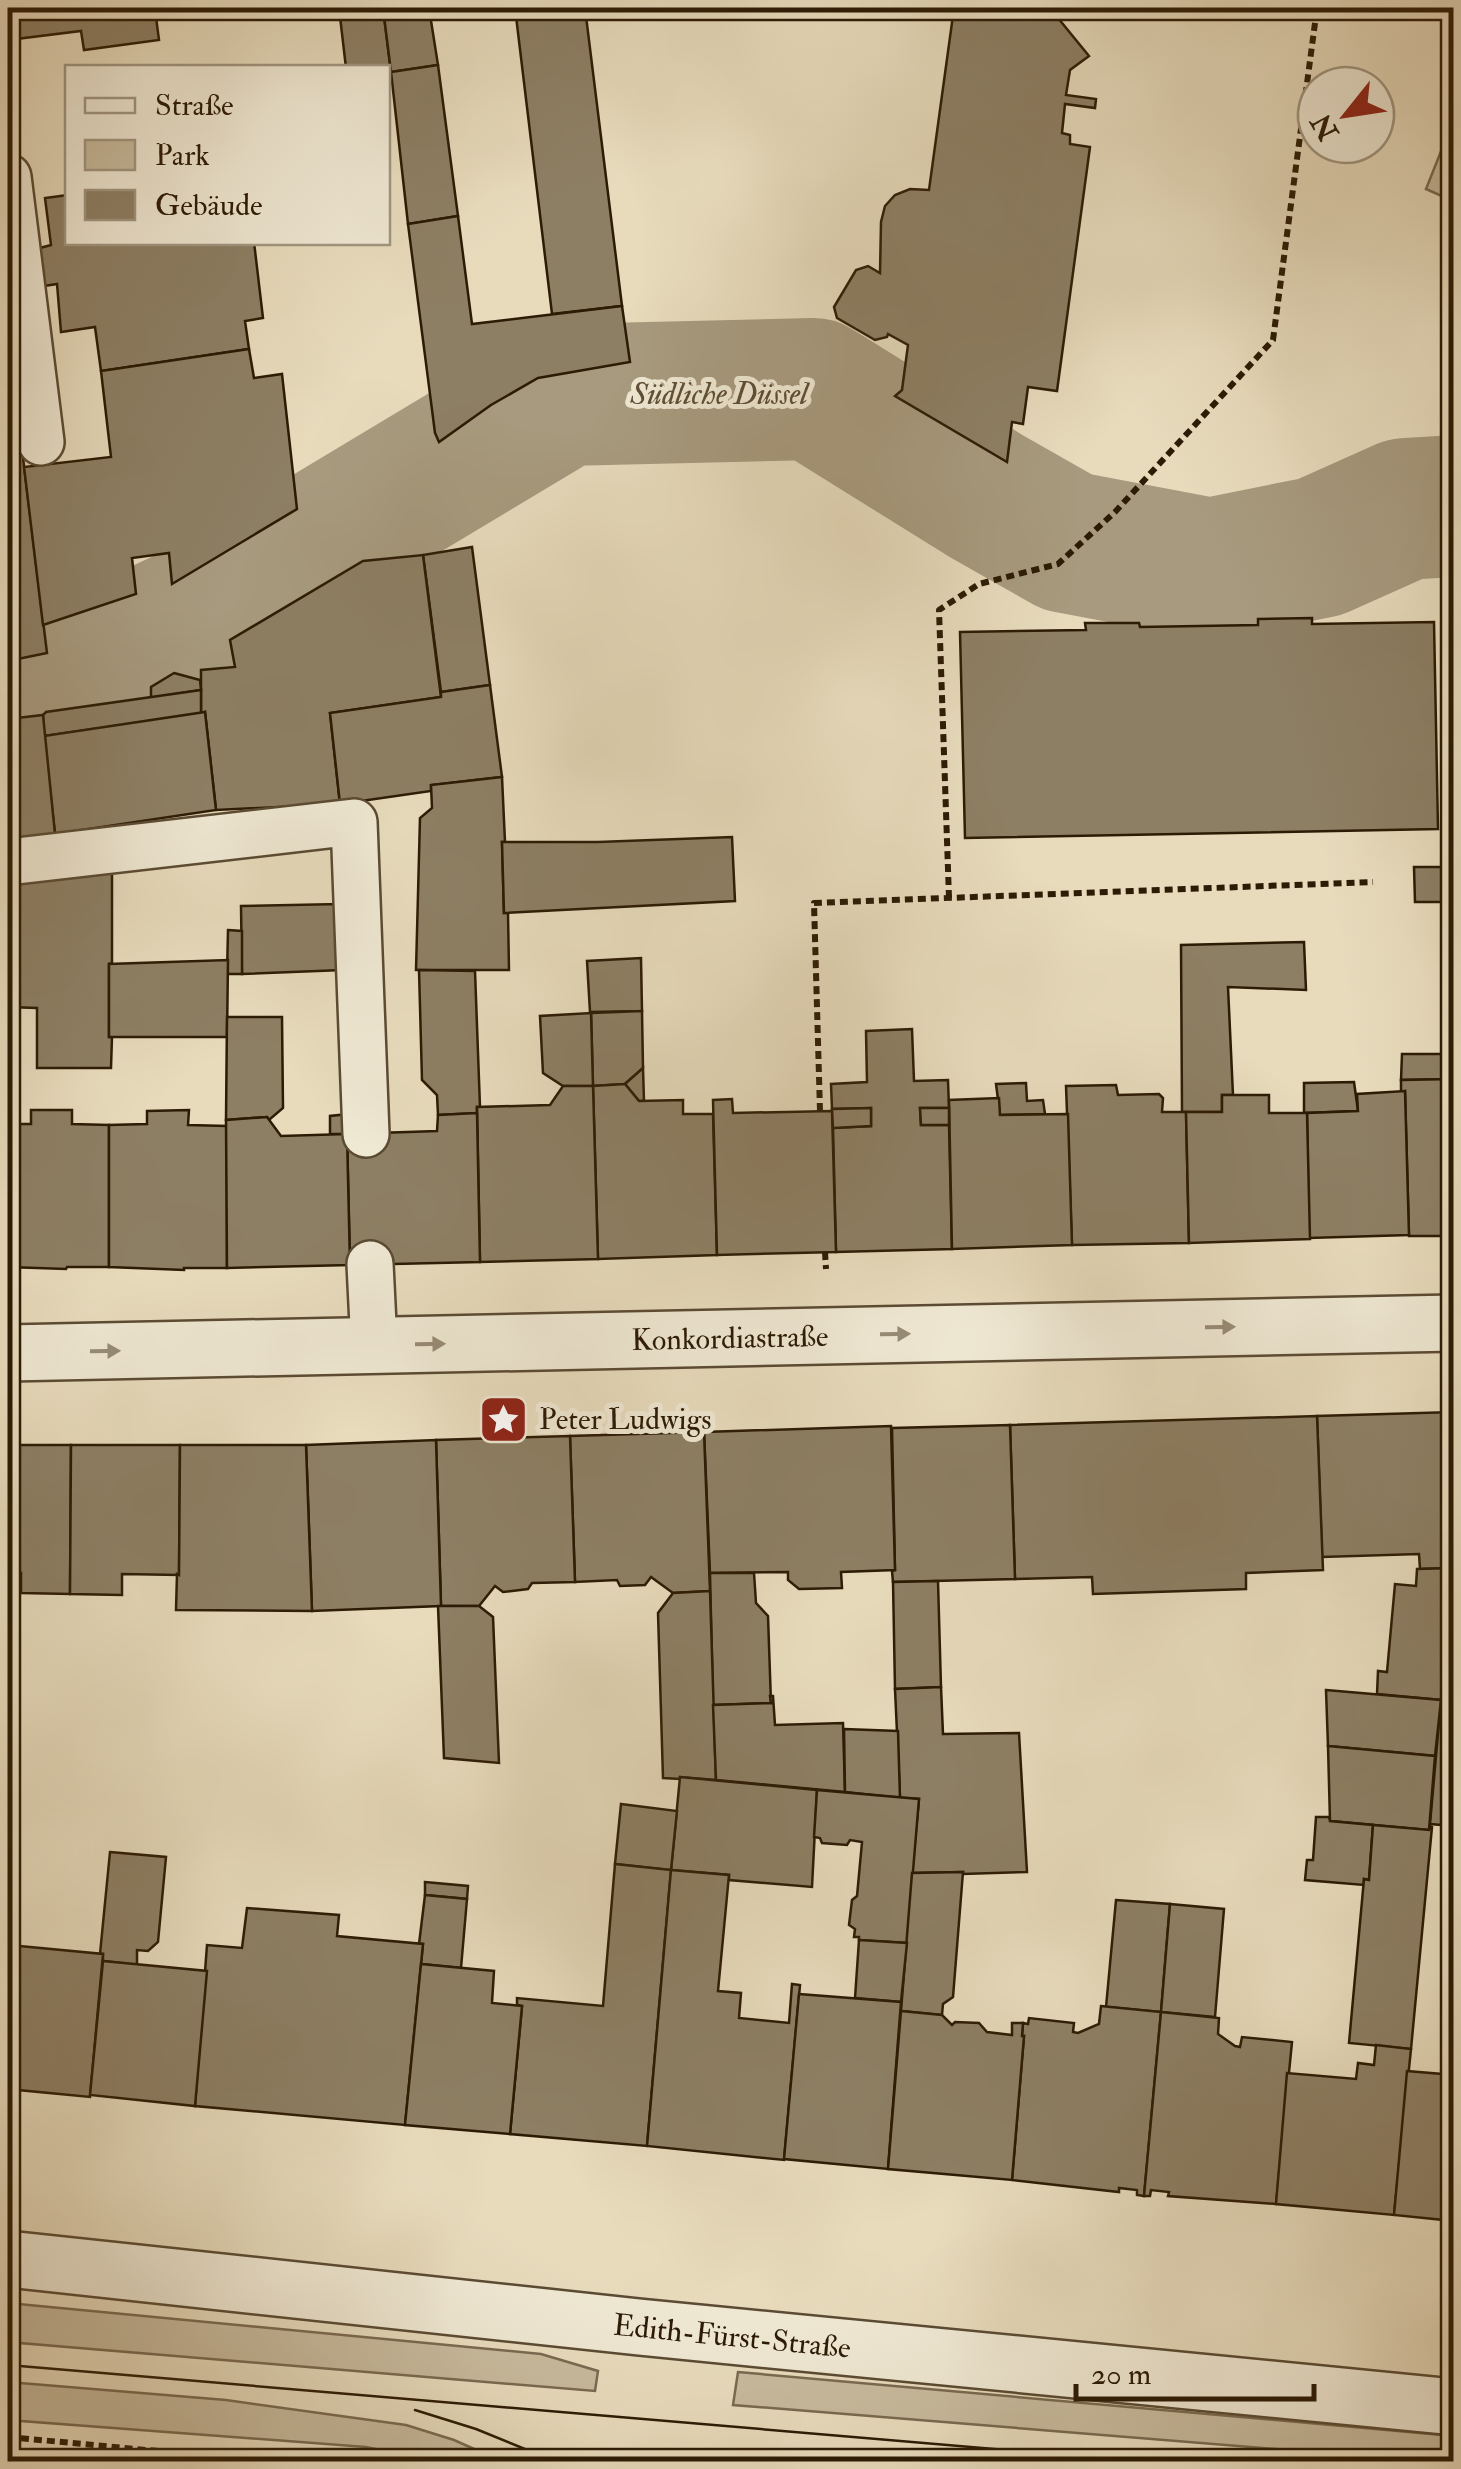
<svg xmlns="http://www.w3.org/2000/svg" width="1461" height="2469" viewBox="0 0 1461 2469" font-family="'IM FELL Double Pica',serif">
<style>
.green{fill:#c7ba9d;stroke:#7a6a51;stroke-width:2.5}
.lines{fill:none;stroke-linecap:round;stroke-linejoin:round}
.river{stroke:#a79a7e;stroke-width:142}
.building{fill:#8d7f64;stroke:#2c1b05;stroke-width:2.5}
.service-casing{stroke:#5b4b33;stroke-width:50}
.minor-casing{stroke:#5b4b33;stroke-width:60}
.path{stroke:#2c1b05;stroke-width:6;stroke-dasharray:8 5;stroke-linecap:butt}
.service{stroke:#efe8d3;stroke-width:45}
.minor{stroke:#efe8d3;stroke-width:55}
.tram{stroke:#2c1b05;stroke-width:2.5}
.oneway{fill:#978c76}
.labels{text-anchor:middle;dominant-baseline:central;stroke-width:10;stroke-linejoin:round;paint-order:stroke}
.street-label{font-size:30px;fill:#2c1b05;stroke:#efe8d3}
.poi-label{font-size:30px;fill:#2c1b05;stroke:#efe8d3;text-anchor:start}
.water-label{font-size:32px;font-style:italic;fill:#5d4e35;stroke:#efe8d3}
</style>
<rect width="100%" height="100%" fill="#e7dbbc"/>
<filter id="stains"><feTurbulence type="fractalNoise" baseFrequency=".002" numOctaves="4"/><feColorMatrix values="0 0 0 0 .2 0 0 0 0 .09 0 0 0 0 .02 0 0 0 .5 -.17"/></filter>
<radialGradient id="worn" r=".72"><stop offset=".6" stop-color="#630" stop-opacity="0"/><stop offset="1" stop-color="#630" stop-opacity=".3"/></radialGradient>
<!-- green -->
<g class="green">
<polygon points="1453,121 1453,201 1426,189"/>
<polygon points="8,2303 541,2354 598,2371 595,2391 8,2342"/>
<polygon points="738,2372 1453,2436 1453,2461 1424,2461 733,2405"/>
<polygon points="8,2382 226,2400 406,2425 454,2440 501,2461 433,2461 366,2447 8,2420"/>
<polygon points="8,2449 141,2461 8,2461"/>
</g>
<g class="lines">
<!-- river -->
<polyline class="river" points="8,694 35,691 209,608 564,395 814,389 986,496 1067,542 1210,569 1320,547 1405,509 1454,506"/>
</g>
<!-- building -->
<g class="building">
<polygon points="8,8 232,8 156,17 159,40 84,50 81,31 8,40"/>
<polygon points="272,8 333,8 273,16"/>
<polygon points="339,8 383,8 391,72 388,72 388,68 346,68"/>
<polygon points="383,8 429,8 438,65 391,72"/>
<polygon points="515,8 585,8 622,306 552,314"/>
<polygon points="954,8 1065,8 1058,12 1058,18 1089,56 1070,70 1066,95 1096,99 1095,108 1065,104 1062,133 1070,135 1070,144 1090,147 1057,391 1028,387 1023,424 1012,422 1007,462 895,396 902,390 908,345 888,334 887,337 875,340 837,318 834,307 856,270 868,266 880,273 881,222 885,206 895,195 910,189 929,190"/>
<polygon points="1101,8 1173,8 1173,15"/>
<polygon points="438,65 458,216 408,224 391,72"/>
<polygon points="68,195 68,242 254,242 263,318 245,321 249,349 101,371 95,327 61,332 57,284 44,286 40,248 51,245 45,198"/>
<polygon points="458,216 472,324 622,306 630,362 538,378 491,405 439,442 435,433 408,224"/>
<polygon points="8,335 47,653 8,661"/>
<polygon points="249,349 254,378 282,374 297,509 172,584 169,553 132,558 136,594 43,625 24,467 111,457 101,371"/>
<polygon points="472,547 490,685 441,692 423,555"/>
<polygon points="423,555 441,697 330,713 340,804 216,810 205,712 201,714 201,670 235,667 230,640 363,561"/>
<polygon points="1312,618 1312,624 1434,622 1438,829 965,838 960,632 1086,630 1085,623 1139,623 1140,627 1258,625 1258,619"/>
<polygon points="174,673 200,680 201,690 151,698 151,687"/>
<polygon points="490,685 502,777 431,785 431,791 340,804 330,713 441,697 441,692"/>
<polygon points="201,690 201,714 44,736 43,715 46,712"/>
<polygon points="205,712 216,810 55,834 44,736"/>
<polygon points="43,715 55,834 8,841 8,719"/>
<polygon points="502,777 505,842 502,842 504,913 508,913 509,970 416,970 420,818 432,808 431,785"/>
<polygon points="732,837 735,901 504,913 502,842 598,842"/>
<polygon points="112,864 112,963 109,964 109,1037 112,1037 111,1068 37,1068 37,1008 8,1007 8,880"/>
<polygon points="1414,867 1454,867 1454,902 1415,902"/>
<polygon points="340,904 342,970 242,974 241,906"/>
<polygon points="228,930 242,931 242,974 227,974"/>
<polygon points="1304,942 1306,990 1228,987 1233,1095 1222,1095 1222,1112 1182,1112 1181,945"/>
<polygon points="641,958 642,1011 590,1012 587,961"/>
<polygon points="228,960 227,1037 109,1037 109,964"/>
<polygon points="419,970 475,971 480,1107 477,1107 477,1113 438,1115 437,1095 422,1080"/>
<polygon points="642,1011 643,1068 625,1084 593,1086 591,1013"/>
<polygon points="591,1013 593,1086 563,1086 543,1073 540,1016"/>
<polygon points="227,1017 282,1017 283,1108 269,1120 267,1117 226,1120"/>
<polygon points="912,1029 914,1081 948,1080 949,1108 920,1108 921,1125 949,1125 952,1249 836,1252 833,1128 871,1126 871,1108 832,1109 831,1084 867,1082 866,1031"/>
<polygon points="1402,1054 1454,1054 1454,1087 1453,1079 1401,1080"/>
<polygon points="643,1068 644,1101 639,1101 625,1084"/>
<polygon points="1453,1079 1454,1236 1409,1236 1405,1091 1401,1092 1401,1080"/>
<polygon points="1354,1082 1358,1111 1304,1113 1304,1083"/>
<polygon points="1026,1083 1027,1101 1043,1100 1045,1114 1000,1115 996,1084"/>
<polygon points="625,1084 639,1101 683,1100 683,1114 713,1114 717,1255 598,1259 593,1086"/>
<polygon points="1116,1085 1118,1095 1159,1094 1163,1098 1162,1112 1186,1112 1189,1243 1072,1245 1066,1086"/>
<polygon points="563,1086 593,1086 598,1259 480,1262 477,1107 550,1105"/>
<polygon points="1405,1091 1409,1235 1309,1238 1307,1113 1358,1111 1357,1094"/>
<polygon points="1222,1095 1269,1095 1269,1113 1307,1113 1310,1239 1189,1243 1186,1112 1222,1112"/>
<polygon points="999,1098 1000,1115 1068,1114 1072,1245 952,1249 949,1100"/>
<polygon points="732,1099 733,1113 832,1111 836,1252 717,1255 713,1100"/>
<polygon points="871,1108 871,1126 833,1128 832,1109"/>
<polygon points="920,1108 949,1108 949,1125 921,1125"/>
<polygon points="31,1110 72,1110 72,1124 109,1125 109,1267 67,1267 66,1269 8,1267 8,1124 31,1124"/>
<polygon points="189,1110 188,1125 227,1126 227,1268 184,1268 184,1270 109,1267 109,1125 147,1124 147,1111"/>
<polygon points="477,1113 480,1262 350,1265 347,1134 437,1131 438,1115"/>
<polygon points="349,1114 347,1134 330,1134 330,1116"/>
<polygon points="267,1117 281,1136 347,1134 350,1265 227,1268 226,1120"/>
<polygon points="1454,1412 1453,1568 1420,1569 1419,1554 1322,1557 1317,1416"/>
<polygon points="1317,1416 1323,1570 1246,1573 1246,1589 1093,1594 1092,1577 1015,1579 1010,1425"/>
<polygon points="1010,1425 1015,1579 893,1582 892,1571 895,1570 892,1428"/>
<polygon points="891,1426 895,1570 841,1572 842,1588 799,1589 788,1580 788,1572 710,1573 704,1432"/>
<polygon points="704,1432 710,1591 673,1593 651,1577 645,1585 620,1586 617,1580 575,1582 570,1436"/>
<polygon points="570,1436 575,1582 532,1583 528,1589 503,1592 495,1586 479,1606 441,1606 436,1440"/>
<polygon points="436,1440 441,1606 312,1611 306,1445"/>
<polygon points="8,1445 71,1445 70,1594 21,1593 21,1573 8,1573"/>
<polygon points="71,1445 180,1445 179,1575 122,1574 122,1595 70,1594"/>
<polygon points="180,1445 306,1445 312,1611 176,1610 177,1574 179,1575"/>
<polygon points="1453,1568 1441,1700 1377,1694 1378,1671 1387,1672 1395,1584 1416,1586 1417,1569"/>
<polygon points="1453,1568 1454,1568 1454,1678 1443,1677"/>
<polygon points="710,1573 754,1573 756,1603 768,1616 771,1703 713,1705"/>
<polygon points="938,1581 941,1687 895,1689 893,1582"/>
<polygon points="710,1591 716,1780 680,1777 680,1779 663,1778 658,1613 673,1593"/>
<polygon points="438,1606 479,1606 493,1617 499,1763 444,1758"/>
<polygon points="1443,1677 1454,1678 1454,1826 1430,1824"/>
<polygon points="941,1687 943,1734 1019,1733 1027,1872 963,1874 963,1872 912,1873 919,1799 900,1798 895,1689"/>
<polygon points="1326,1690 1441,1700 1435,1756 1328,1746"/>
<polygon points="770,1696 773,1696 775,1725 843,1723 845,1792 716,1780 713,1705 771,1703"/>
<polygon points="844,1729 898,1731 900,1798 845,1792"/>
<polygon points="1328,1746 1435,1756 1429,1830 1330,1821"/>
<polygon points="680,1777 817,1790 812,1887 729,1880 729,1875 671,1870"/>
<polygon points="817,1790 919,1799 907,1943 859,1940 859,1937 854,1937 855,1929 849,1925 852,1900 857,1896 862,1842 850,1840 847,1845 822,1843 820,1838 814,1837"/>
<polygon points="621,1804 677,1811 671,1870 615,1864"/>
<polygon points="1316,1817 1329,1817 1330,1821 1373,1825 1369,1880 1364,1879 1364,1885 1305,1880 1307,1860 1313,1860"/>
<polygon points="1373,1825 1429,1830 1430,1826 1432,1827 1411,2049 1349,2043 1364,1879 1369,1880"/>
<polygon points="110,1852 166,1857 158,1942 148,1951 137,1950 137,1965 103,1961 103,1954 100,1954"/>
<polygon points="615,1864 671,1870 647,2146 510,2134 522,2006 517,2005 517,1998 603,2006"/>
<polygon points="671,1870 729,1875 718,1991 741,1993 739,2018 789,2023 792,1984 800,1985 784,2160 647,2146"/>
<polygon points="963,1872 953,1997 943,2004 942,2015 901,2011 912,1873"/>
<polygon points="425,1882 468,1886 467,1899 425,1895"/>
<polygon points="425,1895 467,1899 461,1968 421,1964 423,1944 419,1944"/>
<polygon points="1116,1900 1170,1904 1161,2012 1106,2007"/>
<polygon points="1170,1904 1224,1909 1215,2017 1161,2012"/>
<polygon points="247,1908 339,1915 337,1936 423,1944 405,2125 195,2106 207,1945 242,1948"/>
<polygon points="859,1940 907,1943 901,2002 855,1998"/>
<polygon points="9,1945 103,1954 90,2097 8,2089"/>
<polygon points="103,1961 207,1971 195,2106 90,2095"/>
<polygon points="421,1964 494,1971 492,2003 522,2006 510,2134 405,2125"/>
<polygon points="799,1994 901,2002 888,2169 784,2159"/>
<polygon points="1101,2006 1161,2012 1144,2196 1137,2195 1137,2190 1119,2188 1119,2192 1012,2180 1024,2036 1022,2036 1023,2023 1028,2024 1029,2018 1074,2023 1073,2032 1078,2033 1099,2024"/>
<polygon points="901,2011 942,2015 952,2025 955,2022 979,2023 987,2032 1012,2035 1012,2023 1023,2023 1022,2036 1024,2036 1012,2180 888,2169"/>
<polygon points="1161,2012 1219,2018 1218,2034 1235,2046 1240,2047 1242,2037 1292,2042 1276,2204 1168,2196 1169,2192 1151,2190 1150,2196 1144,2196"/>
<polygon points="1376,2045 1411,2049 1394,2215 1276,2204 1287,2073 1356,2079 1358,2063 1374,2065"/>
<polygon points="1407,2071 1454,2075 1454,2221 1394,2215"/>
</g>
<g class="lines">
<defs>
<g id="service">
<polyline points="8,177 41,442"/>
<polyline points="8,862 354,822 366,1134"/>
<polyline points="370,1264 374,1345"/>
</g>
<g id="minor">
<path id="s1" d="M8 1353 1454 1323"/>
<path id="s2" d="M8 2259 639 2327 1454 2407"/>
</g>
</defs>
<!-- service casing -->
<use href="#service" class="service-casing"/>
<!-- minor casing -->
<use href="#minor" class="minor-casing"/>
<!-- path -->
<g class="path">
<polyline points="949,898 939,610 979,584 1058,564 1115,512 1273,340 1317,8"/>
<polyline points="820,1111 814,903 1373,882"/>
<polyline points="825,1252 826,1269"/>
<polyline points="8,2437 275,2462"/>
</g>
<!-- service -->
<use href="#service" class="service"/>
<!-- minor -->
<use href="#minor" class="minor"/>
<!-- tram -->
<g class="tram">
<polyline points="8,2365 1148,2462"/>
<polyline points="415,2410 476,2429 557,2462"/>
</g>
</g>
<!-- one-way arrows -->
<defs><path id="oneway-solid" d="M-6-.8H1V-3.2L6.5 0L1 3.2V.8H-6Z" transform="scale(2.5)"/></defs>
<g class="oneway">
<use href="#oneway-solid" transform="translate(1220 1327) rotate(-1)"/>
<use href="#oneway-solid" transform="translate(895 1334) rotate(-1)"/>
<use href="#oneway-solid" transform="translate(430 1344) rotate(-1)"/>
<use href="#oneway-solid" transform="translate(105 1351) rotate(-1)"/>
</g>
<!-- icons -->
<defs>
<symbol id="sight-square" viewBox="-11 -11 22 22"><rect x="-9" y="-9" width="18" height="18" rx="4" fill="#8f2418" stroke="#efe8d3"/><path d="M0-6L1.8-2.2L6-1.7L2.9 1.2L3.7 5.4L0 3.3L-3.7 5.4L-2.9 1.2L-6-1.7L-1.8-2.2Z" fill="#fff"/></symbol>
</defs>
<g fill-rule="evenodd">
<use href="#sight-square" x="476" y="1392" width="55" height="55"/>
</g>
<g class="labels">
<!-- street labels -->
<g class="street-label">
<text stroke="none"><textPath href="#s1" startOffset="722">Konkordiastraße</textPath></text>
<text stroke="none"><textPath href="#s2" startOffset="728">Edith-Fürst-Straße</textPath></text>
</g>
<!-- poi labels -->
<g class="poi-label">
<text x="539" y="1419">Peter Ludwigs</text>
</g>
<!-- water labels -->
<g class="water-label">
<text x="719" y="394">Südliche Düssel</text>
</g>
</g>
<!-- margin -->
<rect width="1461" height="2469" fill="none" stroke="#e7dbbc" stroke-width="40"/>
<rect x="10" y="10" width="1441" height="2449" fill="none" stroke="#2c1b05" stroke-width="5"/>
<rect x="20" y="20" width="1421" height="2429" fill="none" stroke="#2c1b05" stroke-width="2.5"/>
<!-- legend -->
<rect x="65" y="65" width="325" height="180" fill="#efe8d3" stroke="#a19681" stroke-width="2.5"/>
<rect x="85" y="98" width="50" height="15" fill="#efe8d3" stroke="#a19681" stroke-width="2.5"/>
<text x="155" y="115" font-size="30" fill="#2c1b05">Straße</text>
<rect x="85" y="140" width="50" height="30" fill="#c7ba9d" stroke="#a19681" stroke-width="2.5"/>
<text x="155" y="165" font-size="30" fill="#2c1b05">Park</text>
<rect x="85" y="190" width="50" height="30" fill="#8d7f64" stroke="#a19681" stroke-width="2.5"/>
<text x="155" y="215" font-size="30" fill="#2c1b05">Gebäude</text>
<!-- north arrow -->
<g transform="translate(1346 115) rotate(240)"><circle r="48" fill="#efe8d3" stroke="#a19681" stroke-width="2.5"/>
<path d="M0-8L18 38L0 25L-18 38Z" fill="#8f2418"/>
<text y="-15" font-size="28" font-weight="bold" text-anchor="middle" fill="#2c1b05">N</text>
</g>
<!-- scale -->
<path d="M1076 2384v15h238v-15" fill="none" stroke="#2c1b05" stroke-width="5"/>
<text x="1091" y="2384" font-size="30" fill="#2c1b05" stroke="#efe8d3" stroke-width="8" paint-order="stroke">20 m</text>
<rect width="100%" height="100%" filter="url(#stains)"/>
<rect width="100%" height="100%" fill="url(#worn)"/>
</svg>
